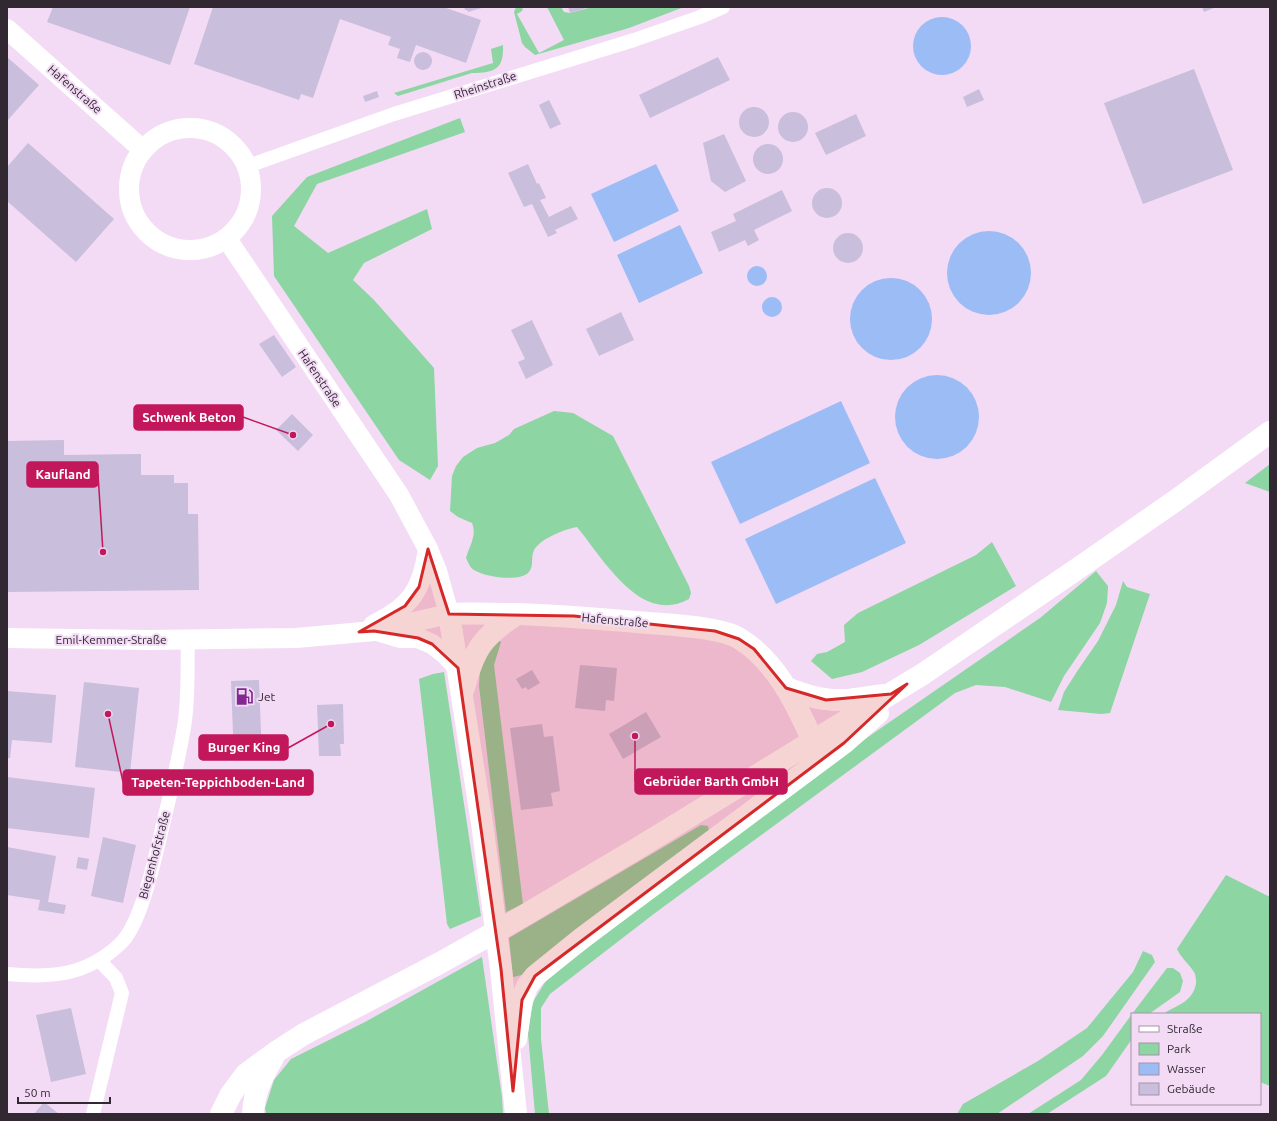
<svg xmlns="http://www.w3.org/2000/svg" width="1277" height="1121" viewBox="0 0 1277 1121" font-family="Ubuntu,sans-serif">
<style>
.green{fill:#8dd5a2}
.water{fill:#9cbcf5}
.building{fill:#c9bedb}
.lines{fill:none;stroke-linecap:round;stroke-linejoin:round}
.street{stroke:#fff;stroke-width:14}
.secondary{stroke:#fff;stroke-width:20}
.primary{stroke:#fff;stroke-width:22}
.highway{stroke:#fff;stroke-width:22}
.marked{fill:#d62828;fill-opacity:0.2;stroke:#d62828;stroke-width:3;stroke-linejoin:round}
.labels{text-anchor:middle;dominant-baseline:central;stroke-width:4;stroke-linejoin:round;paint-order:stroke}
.street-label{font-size:12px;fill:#312832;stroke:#f3dbf5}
.poi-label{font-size:12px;fill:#312832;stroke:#f3dbf5;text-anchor:start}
.leader{fill:none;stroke:#c2185b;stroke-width:1.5}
.callout-dot{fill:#c2185b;stroke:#f3dbf5;stroke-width:1.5}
.callout{fill:#c2185b;stroke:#c2185b;stroke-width:1.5}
.callout-label{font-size:13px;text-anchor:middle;font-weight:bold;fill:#fff}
</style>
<rect width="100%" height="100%" fill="#f3dbf5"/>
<!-- green -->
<g class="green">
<polygon points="516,7 523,7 522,11 517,14 539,53 564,40 547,7 561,7 564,12 570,13 592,7 684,7 629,28 535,55 525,47 522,43 514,12"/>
<path d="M503 45C504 69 495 73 472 73L398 96 394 93 493 63 491 49Z"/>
<polygon points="460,118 465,132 317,184 294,226 328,253 427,209 432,229 364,263 353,280 374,300 434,368 438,466 430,480 399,460 274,276 272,216 307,177"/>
<path d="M554 411 573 413 613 436 689 586 691 593 689 599C640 626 603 558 577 527 565 529 536 540 533 553 531 560 534 567 528 573 518 582 485 577 474 570 470 568 468 562 466 558 470 545 477 535 472 523L458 517 450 511 452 476 456 466 463 457 477 448 495 443 509 435 514 429Z"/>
<polygon points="1270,464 1270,492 1245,483"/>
<polygon points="992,542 1016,586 919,645 862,672 832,679 811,661 817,654 827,652 845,642 844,625 858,613 976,555"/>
<polygon points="1096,571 1108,586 1107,603 1100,623 1064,676 1051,702 1005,687 976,685 955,693 655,913 550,994 541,1008 541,1039 549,1114 535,1114 528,1034 531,1011 534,1000 547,979 816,773 1040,618"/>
<polygon points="1123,581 1127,587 1150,594 1110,713 1101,714 1058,710 1064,692 1078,670 1098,641 1116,605"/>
<polygon points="496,638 501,642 494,665 523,904 506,912 479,686 480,669"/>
<polygon points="444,672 481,916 450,929 447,924 419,679 433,674"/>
<polygon points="701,825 708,826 709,831 522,975 513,977 509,938"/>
<path d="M1226 875 1270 897V1086L1260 1082V1014H1163C1176 1005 1192 1003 1196 984 1196 980 1196 975 1194 972 1189 964 1181 958 1177 949Z"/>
<polygon points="1143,951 1152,955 1155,962 1103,1036 1083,1056 997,1114 957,1114 963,1104 1038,1061 1087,1028 1133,972"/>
<polygon points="482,957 502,1097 503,1114 266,1114 265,1108 274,1080 291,1059 365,1022"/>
<polygon points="1167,968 1173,968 1180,973 1183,981 1180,992 1149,1014 1132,1014"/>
<polygon points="1132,1014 1132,1039 1106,1076 1047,1114 1028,1114 1081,1080 1102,1055"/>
</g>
<!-- water -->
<g class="water">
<circle cx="942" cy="46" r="29"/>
<polygon points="656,164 679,211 614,242 591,194"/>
<polygon points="680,225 703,273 639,303 617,255"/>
<circle cx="989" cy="273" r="42"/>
<circle cx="757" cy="276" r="10"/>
<circle cx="891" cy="319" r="41"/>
<circle cx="772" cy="307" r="10"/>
<circle cx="937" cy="417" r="42"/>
<polygon points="841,401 870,463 740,524 711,462"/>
<polygon points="875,478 906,543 776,604 745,539"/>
</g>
<!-- building -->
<g class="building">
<polygon points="53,7 190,7 170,65 47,22"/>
<polygon points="213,7 443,7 481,20 466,63 416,45 410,62 397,58 400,49 388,45 391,37 340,19 313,98 301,94 299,100 194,64"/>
<polygon points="464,7 485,7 468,12 467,10 465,10"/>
<polygon points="568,7 590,7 570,13"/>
<polygon points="1202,7 1216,7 1204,12"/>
<circle cx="423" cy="61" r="9"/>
<polygon points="7,57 39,85 7,121"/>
<polygon points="718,57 730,80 650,118 639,95"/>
<polygon points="1194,69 1233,170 1143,204 1104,103"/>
<polygon points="979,89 984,100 967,107 963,97"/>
<polygon points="377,91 379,97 365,102 363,96"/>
<polygon points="549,100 561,124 550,129 539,105"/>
<circle cx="754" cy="122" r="15"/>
<circle cx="793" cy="127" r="15"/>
<polygon points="856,114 866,136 826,155 815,133"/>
<polygon points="724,134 746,181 725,192 711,181 703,143"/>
<polygon points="28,143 114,219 76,262 7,201 7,167"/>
<circle cx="768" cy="159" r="15"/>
<polygon points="528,164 537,184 539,183 546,198 540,200 549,217 571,206 578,219 555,230 557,233 548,237 532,204 524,207 508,173"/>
<circle cx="827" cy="203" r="15"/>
<polygon points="782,190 792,211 754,230 759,240 748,246 745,240 719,252 711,232 736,221 733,214"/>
<circle cx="848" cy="248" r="15"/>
<polygon points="621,312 634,340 599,356 586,329"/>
<polygon points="532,320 553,365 526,379 518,362 525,359 511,330"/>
<polygon points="274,335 296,367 282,377 259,344"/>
<polygon points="292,414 313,435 298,451 276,430"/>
<polygon points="64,440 64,455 141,454 141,475 174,475 174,483 188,483 188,514 198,514 199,590 7,592 7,441"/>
<polygon points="580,665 617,668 614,701 606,700 605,711 575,708"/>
<polygon points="532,670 540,683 528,690 526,687 522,689 516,679"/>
<polygon points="259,680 262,759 234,760 231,681"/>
<polygon points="84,682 139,688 130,773 75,767"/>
<polygon points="7,691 56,695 52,743 12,740 10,758 7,758"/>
<polygon points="343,704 344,744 340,744 341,756 319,756 317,705"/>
<polygon points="646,712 661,737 623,759 609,734"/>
<polygon points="542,724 544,737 553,736 560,791 551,793 553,806 521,810 510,728"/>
<polygon points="7,777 95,788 89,838 7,828"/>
<polygon points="103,837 136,845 123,903 91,896"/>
<polygon points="7,847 56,856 48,902 66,905 64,914 38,910 40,900 7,895"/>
<polygon points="78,857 89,859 87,870 76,868"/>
<polygon points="71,1008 86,1074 51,1082 36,1015"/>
<polygon points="44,1102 59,1114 34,1114"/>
</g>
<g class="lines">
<!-- street -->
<g class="street">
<polyline points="248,166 394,114 634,40 700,17 723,7"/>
<path d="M7 974C51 978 86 976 120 944 143 923 157 848 165 816 172 787 179 757 184 727 189 699 187 668 188 639"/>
<polyline points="93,1114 122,993 116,978 99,960"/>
</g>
<!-- secondary -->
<g class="secondary">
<polyline points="7,29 143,150"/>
<circle cx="190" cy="189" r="61"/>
<path d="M373 625C411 607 422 590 428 549"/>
<polyline points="380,632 400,638 418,638 432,644 446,655 458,668"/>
<polyline points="7,638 148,640 296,638 374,631 449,614 437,571 428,549 399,495 227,239"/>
</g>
<!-- primary -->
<g class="primary">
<path d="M464 688C474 649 483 636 517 614"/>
<path d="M786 688C799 692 812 698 825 699 844 702 863 698 882 695"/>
<polyline points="516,1039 522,1000 527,986 535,976 582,938 844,743 878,713"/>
<path d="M516 1114 501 969 482 823 449 614C470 613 491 614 512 614 558 615 603 619 648 623 672 625 721 627 740 639 777 662 796 704 813 741L923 674 1080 567 1175 501 1270 432"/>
</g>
<!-- highway -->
<g class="highway">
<polyline points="221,1114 231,1094 246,1074 276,1052 304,1034 438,964 513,922 638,848 813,741"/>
<path d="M253 1114C254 1093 262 1076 273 1058"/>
</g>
</g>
<!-- marked area -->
<path class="marked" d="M428 549 449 614 574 616 715 631 739 639 754 649 786 688 826 700 891 694 907 684 844 743 535 976 522 1000 513 1091 501 969 458 668 432 644 418 638 374 631 359 632 405 606 419 587Z"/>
<!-- icons -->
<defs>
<symbol id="fuel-bare" viewBox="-9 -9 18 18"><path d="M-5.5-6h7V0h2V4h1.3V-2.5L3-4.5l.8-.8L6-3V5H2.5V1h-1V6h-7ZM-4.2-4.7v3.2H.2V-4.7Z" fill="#832793" stroke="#f3dbf5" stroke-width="2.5" paint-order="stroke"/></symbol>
</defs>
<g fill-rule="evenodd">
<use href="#fuel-bare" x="232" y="684" width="25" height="25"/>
</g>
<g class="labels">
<!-- street labels -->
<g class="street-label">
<text transform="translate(485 85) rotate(-18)">Rheinstraße</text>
<text transform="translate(75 89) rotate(41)">Hafenstraße</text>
<text transform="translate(320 378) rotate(56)">Hafenstraße</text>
<text transform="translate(615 620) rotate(5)">Hafenstraße</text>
<text x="111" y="639">Emil-Kemmer-Straße</text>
<text transform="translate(154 855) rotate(-75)">Biegenhofstraße</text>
</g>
<!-- poi labels -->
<g class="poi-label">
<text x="258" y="696">Jet</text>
</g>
</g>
<!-- callouts -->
<path class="leader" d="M293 435L243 417M103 552L98 474M331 724L288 748M635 736L635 781M108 714L123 782"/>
<g class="callout-dot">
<circle cx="293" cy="435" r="4"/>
<circle cx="103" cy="552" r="4"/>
<circle cx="331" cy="724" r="4"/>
<circle cx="635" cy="736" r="4"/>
<circle cx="108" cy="714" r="4"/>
</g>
<g class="callout">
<rect x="134" y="405" width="109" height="25" rx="4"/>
<rect x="27" y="462" width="71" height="25" rx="4"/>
<rect x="199" y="735" width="89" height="25" rx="4"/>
<rect x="635" y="769" width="152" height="25" rx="4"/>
<rect x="123" y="770" width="190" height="25" rx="4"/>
</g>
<g class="callout-label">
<text x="189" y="422">Schwenk Beton</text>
<text x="63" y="479">Kaufland</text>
<text x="244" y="752">Burger King</text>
<text x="711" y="786">Gebrüder Barth GmbH</text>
<text x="218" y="787">Tapeten-Teppichboden-Land</text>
</g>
<!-- border -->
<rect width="1277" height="1121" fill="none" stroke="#312832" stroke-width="16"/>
<!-- legend -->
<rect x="1131" y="1013" width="130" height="92" fill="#f3dbf5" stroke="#a593a7"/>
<rect x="1139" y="1026" width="20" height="6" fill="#ffffff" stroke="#a593a7"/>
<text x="1167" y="1033" font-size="12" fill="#312832">Straße</text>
<rect x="1139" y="1043" width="20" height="12" fill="#8dd5a2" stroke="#a593a7"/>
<text x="1167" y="1053" font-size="12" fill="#312832">Park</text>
<rect x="1139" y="1063" width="20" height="12" fill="#9cbcf5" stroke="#a593a7"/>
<text x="1167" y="1073" font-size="12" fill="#312832">Wasser</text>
<rect x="1139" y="1083" width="20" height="12" fill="#c9bedb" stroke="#a593a7"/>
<text x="1167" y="1093" font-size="12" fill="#312832">Gebäude</text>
<!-- scale -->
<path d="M18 1097v6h92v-6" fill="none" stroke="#312832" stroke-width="2"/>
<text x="24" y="1097" font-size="12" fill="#312832" stroke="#f3dbf5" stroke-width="3" paint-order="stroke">50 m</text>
</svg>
